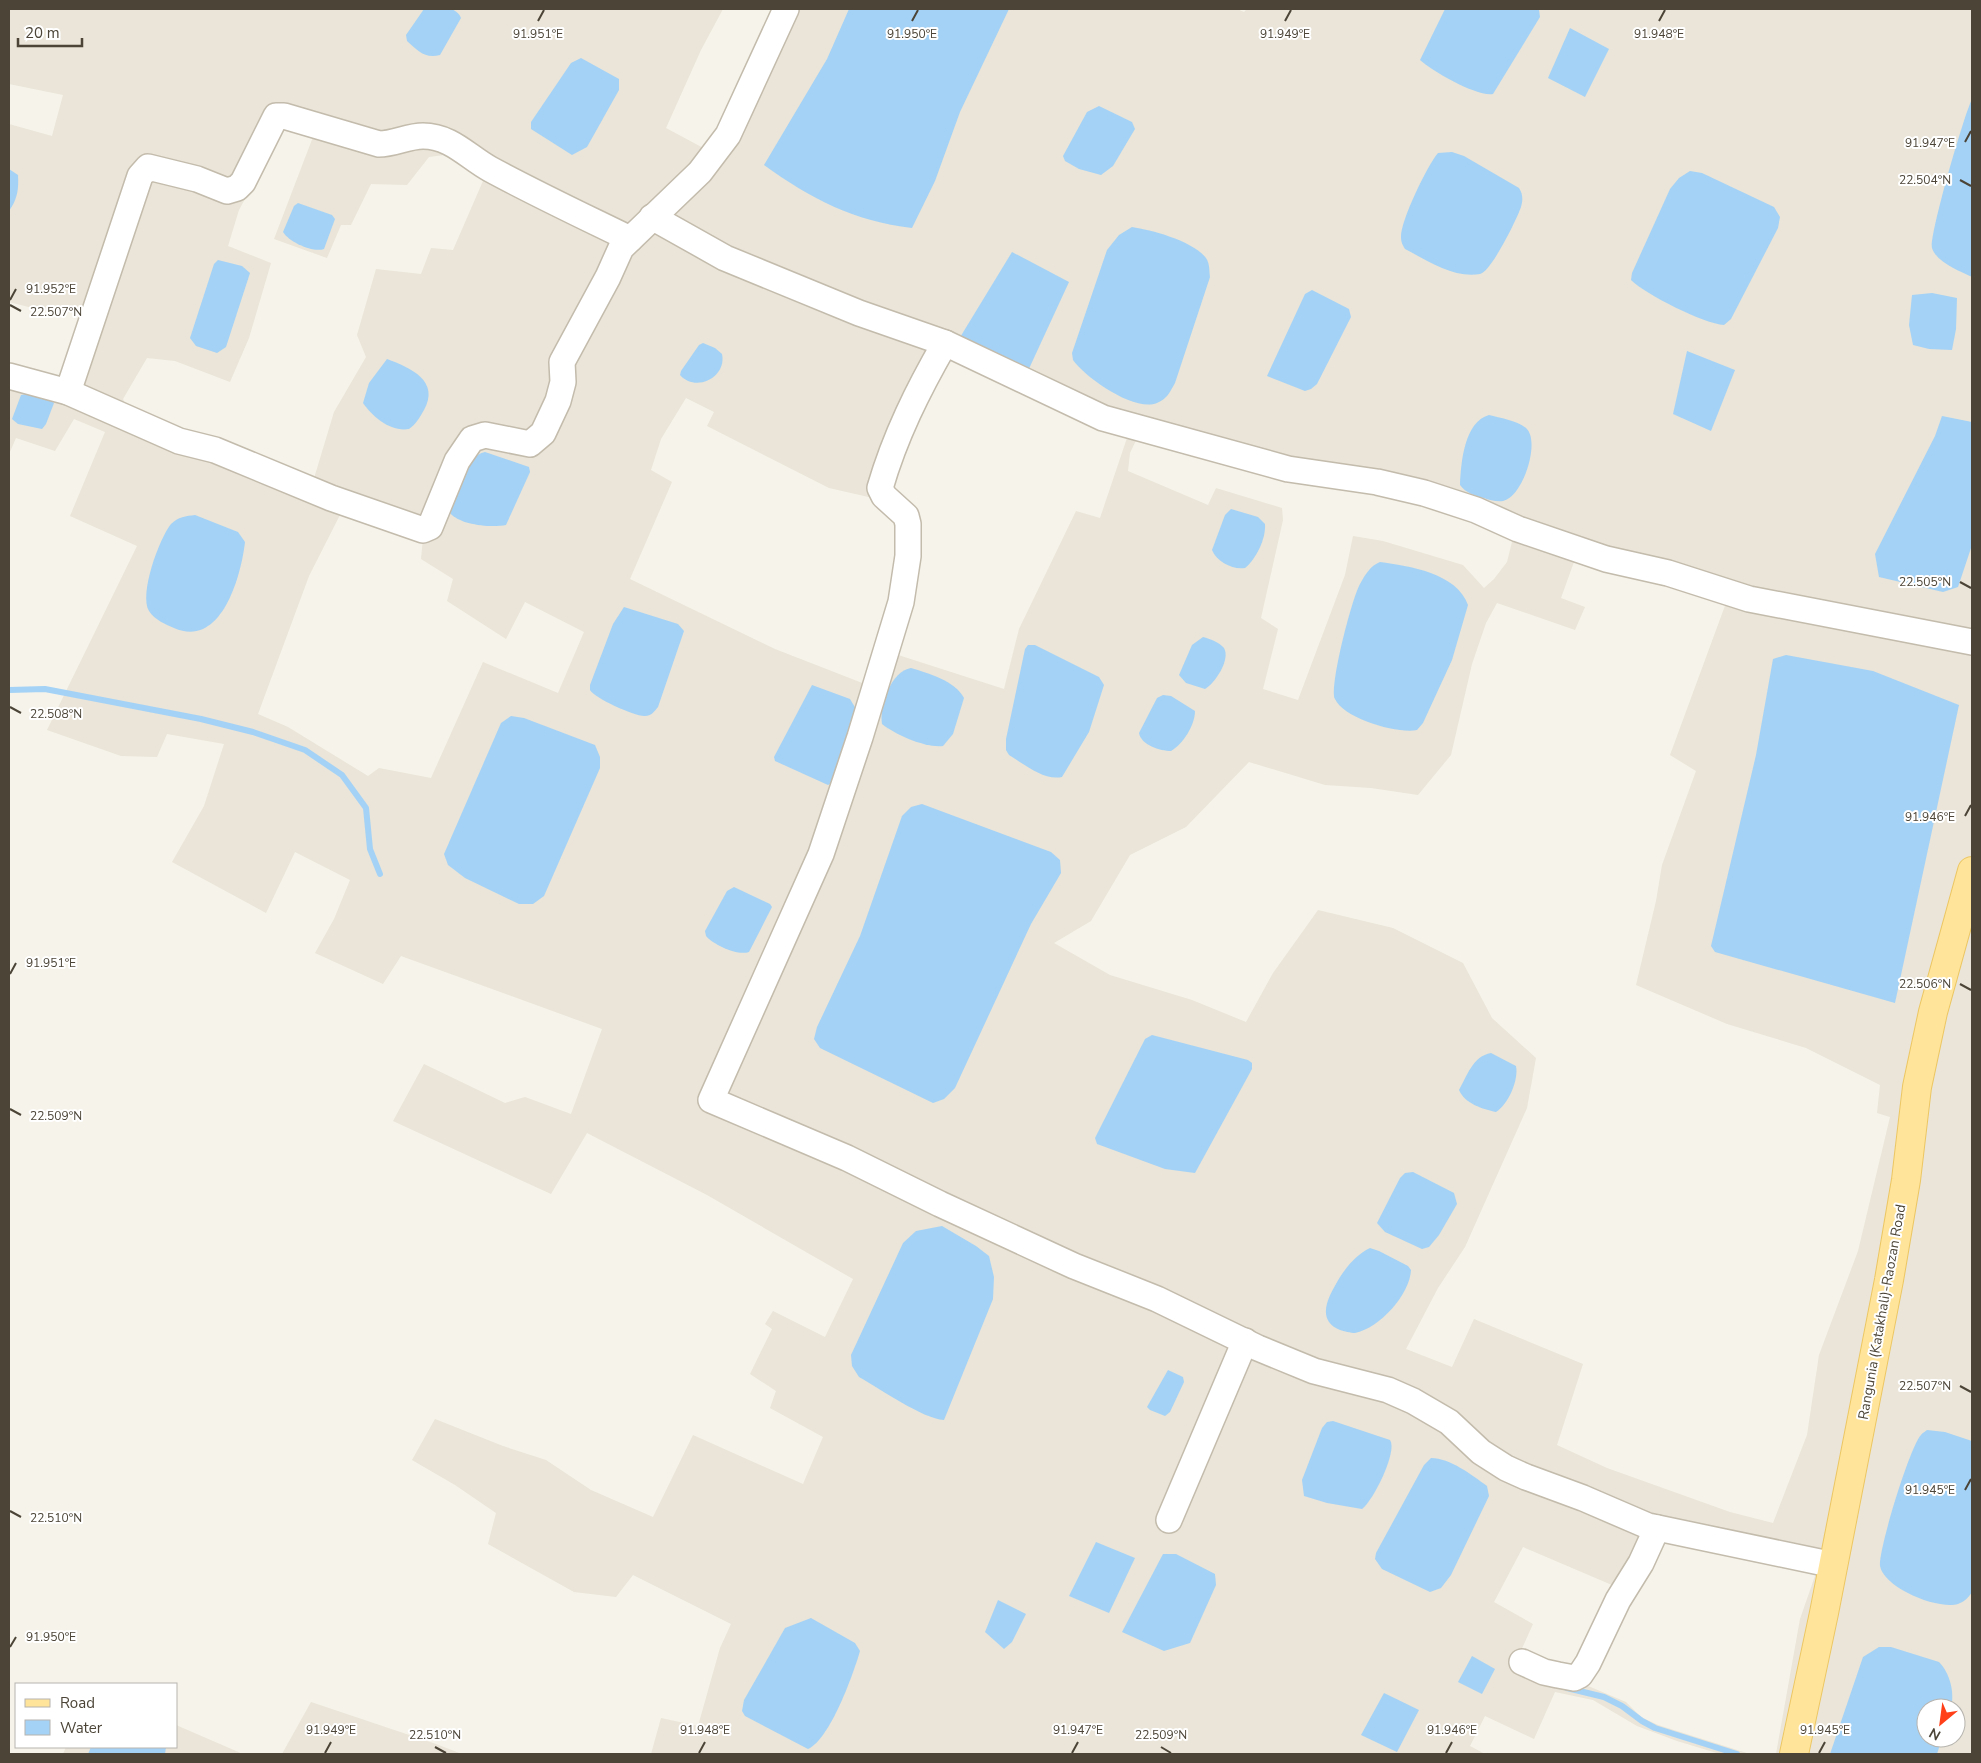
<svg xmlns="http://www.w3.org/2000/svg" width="1981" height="1763" viewBox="0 0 1981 1763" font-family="'Nunito Sans',sans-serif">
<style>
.residential{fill:#eae5d8;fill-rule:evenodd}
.water{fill:#a4d2f6}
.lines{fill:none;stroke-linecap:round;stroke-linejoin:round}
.stream{stroke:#a4d2f6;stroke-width:6}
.minor-casing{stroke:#c3bbac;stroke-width:28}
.major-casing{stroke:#ecc662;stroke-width:30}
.minor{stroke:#fff;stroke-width:25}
.major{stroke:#ffe49a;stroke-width:28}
.ticks{fill:none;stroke:#4b4437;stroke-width:2}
.labels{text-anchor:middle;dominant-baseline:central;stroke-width:4;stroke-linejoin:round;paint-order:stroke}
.street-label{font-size:14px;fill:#4b4437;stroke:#fff}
.ticks-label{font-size:12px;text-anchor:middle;fill:#4b4437;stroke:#fff;stroke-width:4;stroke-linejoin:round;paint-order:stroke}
</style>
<rect width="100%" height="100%" fill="#f6f3ea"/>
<!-- residential -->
<g class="residential">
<path d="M9 9H723L701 50 666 128 707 150 724 126 779 9H1237L1244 12 1247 9H1972V1754H1776L1800 1619 1816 1573 1661 1536 1646 1566 1609 1627 1581 1683 1626 1702 1641 1717 1658 1725 1750 1754H1720L1677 1741 1637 1726 1593 1700 1555 1692 1534 1739 1485 1716 1470 1746 1485 1754H651L661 1718 698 1726 720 1648 731 1624 633 1575 616 1597 574 1592 488 1544 496 1513 455 1485 412 1460 435 1419 503 1446 546 1460 591 1490 653 1517 693 1435 803 1484 823 1437 770 1408 776 1391 750 1374 772 1329 765 1324 773 1311 825 1337 853 1279 707 1195 587 1133 551 1194 393 1121 424 1064 505 1103 525 1097 571 1114 602 1029 401 956 383 984 315 953 334 919 350 880 295 852 266 913 172 862 204 806 224 744 167 734 157 757 121 756 47 730 137 546 70 516 105 432 74 419 55 451 16 438 9 454V370L42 380 60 382 64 379 77 349 86 317 46 306 44 311 9 302V124L52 136 63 95 9 84ZM287 126 313 137 274 239 327 258 341 225H351L371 184 407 185 429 157 444 155 471 169 483 181 453 250 431 248 421 274 376 269 357 335 366 357 334 412 312 485 128 410 123 399 147 358 175 361 230 382 249 338 271 263 228 246 239 210 281 132ZM948 354 1079 417 1128 435 1100 518 1076 511 1019 629 1004 689 895 654 911 592 916 522 913 512 892 494 886 485V479L920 399ZM686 398 714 412 707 426 829 488 873 498 899 518 903 525 898 596 870 686 775 649 630 579 672 482 651 470 661 439ZM1139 434 1285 476 1346 483 1390 491 1430 504 1514 534 1507 562 1494 579 1484 588 1463 565 1383 541 1353 536 1345 575 1298 700 1263 689 1278 629 1261 618 1283 520 1282 508 1216 488 1208 505 1128 471 1130 453ZM342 511 378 520 423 538 421 559 453 579 447 601 506 639 525 602 584 632 558 693 483 662 431 778 379 768 368 776 288 727 258 714 309 576ZM1575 559 1726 603 1670 755 1696 771 1662 865 1656 901 1636 985 1727 1024 1806 1048 1880 1085 1877 1113 1890 1117 1858 1251 1819 1355 1807 1435 1773 1523 1730 1512 1607 1468 1557 1445 1583 1364 1474 1319 1452 1367 1406 1349 1438 1288 1465 1247 1527 1108 1536 1058 1492 1018 1463 963 1393 928 1318 910 1273 973 1246 1022 1192 1000 1110 975 1054 943 1091 921 1130 855 1186 827 1249 762 1325 785 1371 788 1418 795 1451 755 1472 664 1486 623 1497 603 1575 630 1585 607 1561 598ZM1523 1547 1619 1588 1587 1658 1577 1672 1571 1675 1559 1673 1519 1655 1533 1624 1494 1602ZM1926 1708H1956V1738H1926Z"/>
<polygon points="311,1702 436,1744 462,1754 282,1754"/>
<polygon points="176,1725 243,1754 63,1754 66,1747 176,1747"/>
</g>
<!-- water -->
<g class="water">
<path d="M424 9C437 9 456 4 461 18L440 55C425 59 418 51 407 41L406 35Z"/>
<path d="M849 9H1009L960 112 935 181 912 228C854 221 811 199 764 165L827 59Z"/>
<path d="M1445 9 1539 10 1540 17 1493 94C1477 97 1432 71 1420 60Z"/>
<polygon points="1570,28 1609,49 1585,97 1548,78"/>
<polygon points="581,58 619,79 619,90 587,147 572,155 531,129 531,122 571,63"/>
<path d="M1972 99V277C1960 271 1937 263 1932 248 1929 236 1964 115 1972 99Z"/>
<polygon points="1099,106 1132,122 1135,129 1113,166 1101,175 1079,169 1065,161 1063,156 1087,112"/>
<path d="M1452 152 1464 156 1519 188C1523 194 1523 200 1521 207 1517 219 1491 272 1480 274 1455 279 1426 260 1405 249 1403 246 1401 242 1401 238 1400 222 1427 166 1438 153Z"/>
<path d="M9 169 18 175C19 189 17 200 9 211Z"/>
<path d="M1690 171 1702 173 1774 207 1780 217 1778 228 1731 319 1724 325C1704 324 1645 294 1631 280L1632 273 1670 189 1679 178Z"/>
<path d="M298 203 332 215 335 219 324 249C313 253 289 242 283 232L294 206Z"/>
<path d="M1132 227C1152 230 1193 241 1206 258 1210 264 1209 270 1210 277L1175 383C1170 392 1167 399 1157 403 1134 412 1086 378 1073 360L1072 353 1107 250 1119 235Z"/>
<polygon points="1012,252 1069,282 1027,373 959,339"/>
<polygon points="218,260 242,266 250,273 226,347 217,353 196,346 190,338 214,264"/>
<polygon points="1312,290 1349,309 1351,317 1317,384 1311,389 1305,391 1267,376 1305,294"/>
<polygon points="1932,293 1957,298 1956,329 1952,350 1929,349 1913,345 1909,325 1912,295"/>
<path d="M703 343 715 348 722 354C727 377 696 393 680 375L681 371 699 345Z"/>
<polygon points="1687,351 1735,370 1711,431 1673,414"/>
<path d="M387 359C411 368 440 381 424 410 420 417 416 424 409 429 390 432 373 417 363 403L369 383Z"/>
<polygon points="27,394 50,400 54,403 46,424 42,429 18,424 12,419 21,395"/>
<path d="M1489 415C1500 418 1516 420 1526 428 1541 441 1523 497 1503 501 1497 502 1489 500 1484 498 1475 496 1466 493 1460 485 1461 463 1464 422 1489 415Z"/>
<polygon points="1942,416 1972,422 1972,545 1958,587 1943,592 1879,577 1875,554 1935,436"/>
<path d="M485 452 529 467 530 472 506 525C491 528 460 525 450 513 453 494 465 456 485 452Z"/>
<path d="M1231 509 1258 517 1265 524C1266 539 1256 559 1245 568 1233 570 1217 562 1212 550L1225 515Z"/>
<path d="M195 515 238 532 245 542C241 577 221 649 174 628 165 624 155 620 149 611 139 594 159 539 171 524 178 517 186 516 195 515Z"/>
<path d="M1380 562C1409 566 1457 573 1468 605L1452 660 1423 723 1417 730C1398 734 1344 719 1335 699 1329 687 1352 598 1360 584 1365 575 1370 566 1380 562Z"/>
<path d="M624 607 678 624 684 631 658 707C654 712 651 716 645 716 636 717 594 698 590 690V685L613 624Z"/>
<path d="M1203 637C1210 639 1219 642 1224 648 1231 660 1214 684 1205 689L1186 683 1179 675 1192 645Z"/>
<path d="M1028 645H1035L1099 677 1104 685 1089 732 1062 777C1044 781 1024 764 1009 755L1006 750V739L1025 649Z"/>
<polygon points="1786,655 1873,671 1959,705 1895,1003 1715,952 1711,946 1756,755 1773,659"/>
<path d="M911 668C928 673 955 681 964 698L953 734 943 746C925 748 896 735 882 724 879 706 891 671 911 668Z"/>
<polygon points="812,685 850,699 856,709 835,781 828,785 775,761 774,757"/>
<path d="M1163 695 1171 696 1195 711C1195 725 1183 744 1171 751 1160 751 1141 745 1139 733L1157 698Z"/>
<polygon points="511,716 524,718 595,745 600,757 600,768 544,896 533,904 519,904 465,878 448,865 444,854 501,723"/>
<polygon points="922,804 1051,852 1060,860 1061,873 1031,924 955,1088 944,1099 933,1103 820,1048 814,1039 817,1027 860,936 902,816 911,807"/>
<path d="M734 887 770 904 772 907 749 952C737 956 714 945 706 936L705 931 727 891Z"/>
<polygon points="1152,1035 1248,1060 1252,1063 1252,1069 1195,1173 1165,1169 1097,1144 1095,1138 1145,1039"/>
<path d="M1491 1053 1516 1066C1519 1080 1508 1105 1496 1112 1483 1109 1465 1104 1459 1090 1467 1076 1473 1056 1491 1053Z"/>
<polygon points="1413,1172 1454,1193 1457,1204 1439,1235 1429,1247 1422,1249 1385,1232 1377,1223 1400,1178 1405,1173"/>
<path d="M942 1226 976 1246 989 1256 994 1277 993 1299 944 1420C923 1419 879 1388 859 1377L852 1366 851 1355 903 1243 916 1231Z"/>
<path d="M1370 1248 1379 1251 1408 1266 1411 1270C1410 1294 1380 1328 1355 1333 1351 1333 1344 1331 1340 1330 1317 1321 1327 1299 1336 1284 1343 1271 1355 1255 1370 1248Z"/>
<polygon points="1168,1370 1183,1377 1184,1382 1170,1412 1165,1416 1150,1410 1147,1407"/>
<path d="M1333 1421 1390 1440C1398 1451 1373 1501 1362 1509L1327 1503 1304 1496 1302 1480 1322 1428 1327 1422Z"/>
<path d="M1927 1430 1945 1432 1972 1441V1592C1969 1597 1964 1602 1958 1604 1938 1610 1884 1588 1880 1566 1878 1551 1910 1446 1921 1435 1922 1433 1926 1431 1927 1430Z"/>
<path d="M1431 1458C1450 1458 1472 1475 1487 1486L1489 1496 1451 1575 1441 1588 1430 1592 1382 1569 1375 1559 1376 1553 1424 1465Z"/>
<polygon points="1096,1542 1135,1558 1109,1613 1069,1596"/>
<polygon points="1163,1554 1176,1554 1215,1574 1216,1585 1190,1643 1164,1651 1122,1632"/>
<polygon points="998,1600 1026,1614 1012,1642 1004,1649 985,1632"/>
<path d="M811 1618 855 1643 860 1651C853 1675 830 1739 808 1749L745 1716 742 1711 744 1700 785 1628Z"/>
<path d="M1879 1647H1891L1939 1662C1950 1673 1955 1693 1951 1708H1926V1738H1942L1937 1754H1830L1863 1657Z"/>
<polygon points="1472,1656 1495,1669 1482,1694 1458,1682"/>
<polygon points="1384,1693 1419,1710 1397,1752 1361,1735"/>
<polygon points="91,1747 166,1747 165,1754 88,1754"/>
</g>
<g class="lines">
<!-- stream -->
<g class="stream">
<polyline points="9,690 45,689 201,719 253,732 305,750 342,775 366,808 370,849 380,874"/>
<polyline points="1567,1688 1604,1697 1622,1706 1642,1721 1655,1728 1737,1754"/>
</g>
<defs>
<g id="minor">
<polyline points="652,217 725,258 859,313 945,343 1103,418 1288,469 1377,482 1424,493 1476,510 1518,529 1606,559 1668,573 1749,599 1972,642"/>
<path d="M945 343C918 390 895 436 880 488L884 496 906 516 908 524V556L901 602 860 737 821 854 711 1100 847 1158 940 1204 1074 1266 1157 1299 1258 1348 1314 1371 1388 1390 1413 1401 1449 1422 1481 1452 1506 1468 1526 1477 1583 1498 1648 1526 1834 1565"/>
<polyline points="9,376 68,392 179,441 215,450 331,498 423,530 430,527 457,461 472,439 485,435 530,444 543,433 558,401 563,382 562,362 608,277 621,248 700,172 728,135 786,9"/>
<path d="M68 392 140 176 148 167 197 179 227 191 237 188 243 182 276 116H284L379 144C394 144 408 136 423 136 451 136 468 157 490 169 536 194 583 216 630 239"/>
<polyline points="1169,1520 1245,1341"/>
<polyline points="1522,1662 1544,1672 1558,1675 1574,1678 1580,1675 1588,1663 1618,1600 1641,1563 1657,1528"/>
</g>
<polyline id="major" points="1794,1754 1824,1613 1889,1280 1906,1180 1917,1087 1933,1012 1972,871"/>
</defs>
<!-- minor casing -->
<use href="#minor" class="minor-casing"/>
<!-- major casing -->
<use href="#major" class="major-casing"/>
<!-- minor -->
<use href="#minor" class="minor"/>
<!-- major -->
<use href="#major" class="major"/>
</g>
<!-- ticks -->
<path class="ticks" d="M538 21 544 10M912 21 918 10M1285 21 1291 10M1659 21 1665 10M1965 142 1971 131M1960 180 1971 186M10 300 16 289M10 305 21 311M1960 582 1971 588M10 707 21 713M1965 816 1971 805M10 974 16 963M1960 984 1971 990M10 1109 21 1115M1960 1386 1971 1392M1965 1490 1971 1479M10 1511 21 1517M10 1647 16 1637M435 1747 446 1753M1161 1747 1171 1753M325 1753 331 1742M699 1753 705 1742M1072 1753 1078 1742M1446 1753 1452 1742M1819 1753 1825 1742"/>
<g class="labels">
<!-- street labels -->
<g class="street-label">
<text transform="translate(1882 1312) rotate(-80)">Rangunia (Katakhali)-Raozan Road</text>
</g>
</g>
<g class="ticks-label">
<text x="538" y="38">91.951°E</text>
<text x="912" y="38">91.950°E</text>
<text x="1285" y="38">91.949°E</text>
<text x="1659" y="38">91.948°E</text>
<text x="1930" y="147">91.947°E</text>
<text x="1925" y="184">22.504°N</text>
<text x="51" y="293">91.952°E</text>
<text x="56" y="316">22.507°N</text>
<text x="1925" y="586">22.505°N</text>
<text x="56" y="718">22.508°N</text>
<text x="1930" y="821">91.946°E</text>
<text x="51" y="967">91.951°E</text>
<text x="1925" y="988">22.506°N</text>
<text x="56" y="1120">22.509°N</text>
<text x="1925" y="1390">22.507°N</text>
<text x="1930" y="1494">91.945°E</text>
<text x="56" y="1522">22.510°N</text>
<text x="51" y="1641">91.950°E</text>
<text x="331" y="1734">91.949°E</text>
<text x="705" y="1734">91.948°E</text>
<text x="1078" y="1734">91.947°E</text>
<text x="1452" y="1734">91.946°E</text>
<text x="1825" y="1734">91.945°E</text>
<text x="435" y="1739">22.510°N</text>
<text x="1161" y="1739">22.509°N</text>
</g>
<!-- border -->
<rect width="1981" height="1763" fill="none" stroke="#4b4437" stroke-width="20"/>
<!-- legend -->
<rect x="15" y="1683" width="162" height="65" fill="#ffffff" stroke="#b7b4af"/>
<rect x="25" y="1699" width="25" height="8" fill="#ffe49a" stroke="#b7b4af"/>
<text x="60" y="1708" font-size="15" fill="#4b4437">Road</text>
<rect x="25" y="1720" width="25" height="15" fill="#a4d2f6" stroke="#b7b4af"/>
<text x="60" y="1733" font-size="15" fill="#4b4437">Water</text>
<!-- north arrow -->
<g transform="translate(1941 1723) rotate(209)"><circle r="24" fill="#ffffff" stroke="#b7b4af"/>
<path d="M0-4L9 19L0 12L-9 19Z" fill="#ff4018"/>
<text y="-8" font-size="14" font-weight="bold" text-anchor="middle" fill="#4b4437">N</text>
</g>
<!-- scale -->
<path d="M18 38v8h64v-8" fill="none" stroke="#4b4437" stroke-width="2.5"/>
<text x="25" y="38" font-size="15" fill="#4b4437" stroke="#ffffff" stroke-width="4" paint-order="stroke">20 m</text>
</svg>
